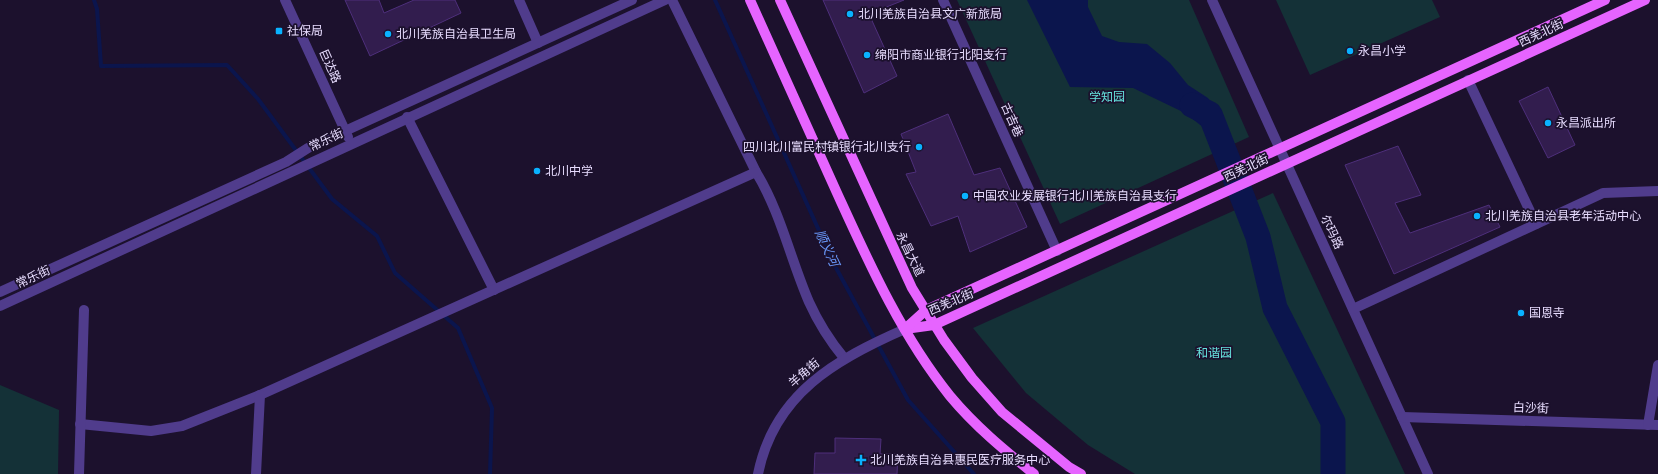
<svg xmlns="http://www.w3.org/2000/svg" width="1658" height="474" viewBox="0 0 1658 474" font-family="'DM Sans','Noto Sans SC',sans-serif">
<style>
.green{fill:#143137}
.water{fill:#0b154d}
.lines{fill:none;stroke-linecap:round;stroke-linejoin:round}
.stream{stroke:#0b154d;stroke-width:4}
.river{stroke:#0b154d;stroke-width:25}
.building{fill:#321d4e;stroke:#4e2f7b}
.minor{stroke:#503c8c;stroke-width:10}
.major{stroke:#e664ff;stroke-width:10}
.poi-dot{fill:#09b2ff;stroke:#1c112d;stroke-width:1.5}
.labels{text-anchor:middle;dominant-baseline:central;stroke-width:3.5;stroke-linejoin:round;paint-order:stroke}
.poi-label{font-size:12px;fill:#e8ddff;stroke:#1c112d;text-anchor:start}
.street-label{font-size:12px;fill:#e8ddff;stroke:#1c112d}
.park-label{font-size:12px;fill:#66e3de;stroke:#1c112d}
.water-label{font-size:13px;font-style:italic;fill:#6b9bff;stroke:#1c112d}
</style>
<rect width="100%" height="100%" fill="#1c112d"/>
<!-- green -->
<g class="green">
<polygon points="957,0 1189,0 1249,137 1060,224"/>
<polygon points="1276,0 1432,0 1440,17 1310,75"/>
<polygon points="1273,193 1405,474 1135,474 1088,445 1026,393 973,328"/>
<polygon points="0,385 59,410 58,474 0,474"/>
</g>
<!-- water -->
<polygon class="water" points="1027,0 1088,0 1088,7 1102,36 1119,42 1147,44 1170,63 1188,85 1208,98 1223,121 1209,132 1185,113 1133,88 1070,87"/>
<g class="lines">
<!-- stream -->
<g class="stream">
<polyline points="94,0 97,9 101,66 227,65 258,99 332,199 377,236 395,273 458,328 492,408 490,474"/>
<polyline points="715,0 835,266 908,400 974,474"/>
</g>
<!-- river -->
<polyline class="river" points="1192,105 1210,114 1258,237 1275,308 1333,422 1333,474"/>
</g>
<!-- building -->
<g class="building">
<polygon points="345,0 379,0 384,13 414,0 455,0 461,13 370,56"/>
<polygon points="823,0 904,0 869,14 897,76 864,93"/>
<polygon points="1548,87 1575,145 1548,158 1519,101"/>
<polygon points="948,114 974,175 1000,168 1027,227 970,252 958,216 931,226 906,174 916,172 901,134"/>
<polygon points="1398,146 1421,195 1395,203 1410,233 1489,205 1500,227 1394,274 1345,165"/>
<polygon points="835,438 881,439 880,454 898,454 897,474 814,474 815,453 835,453"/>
</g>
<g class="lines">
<!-- minor -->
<g class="minor">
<polyline points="285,0 348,137"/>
<polyline points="519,0 538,43"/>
<path d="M672 0 756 172C781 213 790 258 809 302 818 322 830 341 844 358"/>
<polyline points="943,0 1057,251"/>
<polyline points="1212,0 1428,474"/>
<polyline points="1468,80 1536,224"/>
<polyline points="407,117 494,290"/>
<polyline points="0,292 286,162 308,148 345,131 632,0"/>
<polyline points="0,306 665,0"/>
<polyline points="1353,309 1603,193 1658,191"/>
<polyline points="1402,417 1658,425"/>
<polyline points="80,424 151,431 182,426 260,395 756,172"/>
<polyline points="1648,425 1658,365"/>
<polyline points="79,474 84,310"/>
<polyline points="256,474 260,395"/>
<path d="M758 474C774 394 836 359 905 329"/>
</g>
<!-- major -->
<g class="major">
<path d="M750 0C779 64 808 129 837 193 869 263 901 335 950 396 975 426 1004 450 1034 474"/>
<polyline points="780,0 912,288 944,340 972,378 1002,412 1069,467 1081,474"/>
<polyline points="905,329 934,325 1645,0"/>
<polyline points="905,329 926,310 1605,0"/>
</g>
</g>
<!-- markers -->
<g class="poi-dot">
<circle cx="850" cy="14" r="4"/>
<rect x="275" y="27" width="8" height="8" rx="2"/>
<circle cx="388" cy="34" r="4"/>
<circle cx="1350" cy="51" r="4"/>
<circle cx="867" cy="55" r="4"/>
<circle cx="1548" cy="123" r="4"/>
<circle cx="919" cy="147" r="4"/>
<circle cx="537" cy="171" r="4"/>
<circle cx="965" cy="196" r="4"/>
<circle cx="1477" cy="216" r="4"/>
<circle cx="1521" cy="313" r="4"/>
<path d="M859 454h4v4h4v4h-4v4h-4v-4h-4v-4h4z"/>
</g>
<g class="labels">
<!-- poi labels -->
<g class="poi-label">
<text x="858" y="14">北川羌族自治县文广新旅局</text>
<text x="287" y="31">社保局</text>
<text x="396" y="34">北川羌族自治县卫生局</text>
<text x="1358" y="51">永昌小学</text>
<text x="875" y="55">绵阳市商业银行北阳支行</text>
<text x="1556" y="123">永昌派出所</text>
<text x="911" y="147" text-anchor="end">四川北川富民村镇银行北川支行</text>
<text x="545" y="171">北川中学</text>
<text x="973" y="196">中国农业发展银行北川羌族自治县支行</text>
<text x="1485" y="216">北川羌族自治县老年活动中心</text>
<text x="1529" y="313">国恩寺</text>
<text x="870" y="460">北川羌族自治县惠民医疗服务中心</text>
</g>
<!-- street labels -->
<g class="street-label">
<text transform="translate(1541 33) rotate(-25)">西羌北街</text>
<text transform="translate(330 66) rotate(66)">巨达路</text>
<text transform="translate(1012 120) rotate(66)">古吉巷</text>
<text transform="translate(326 140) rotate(-25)">常乐街</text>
<text transform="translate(1246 168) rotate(-25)">西羌北街</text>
<text transform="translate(1332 232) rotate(65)">尔玛路</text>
<text transform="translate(910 254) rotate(64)">永昌大道</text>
<text transform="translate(33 277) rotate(-25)">常乐街</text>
<text transform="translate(951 302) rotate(-23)">西羌北街</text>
<text transform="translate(804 373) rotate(-41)">羊角街</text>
<text transform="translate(1531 408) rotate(2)">白沙街</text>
</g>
<!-- park labels -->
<g class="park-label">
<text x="1107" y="97">学知园</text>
<text x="1214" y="353">和谐园</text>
</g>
<!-- water labels -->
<g class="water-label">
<text transform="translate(827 248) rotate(65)">顺义河</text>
</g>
</g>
</svg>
